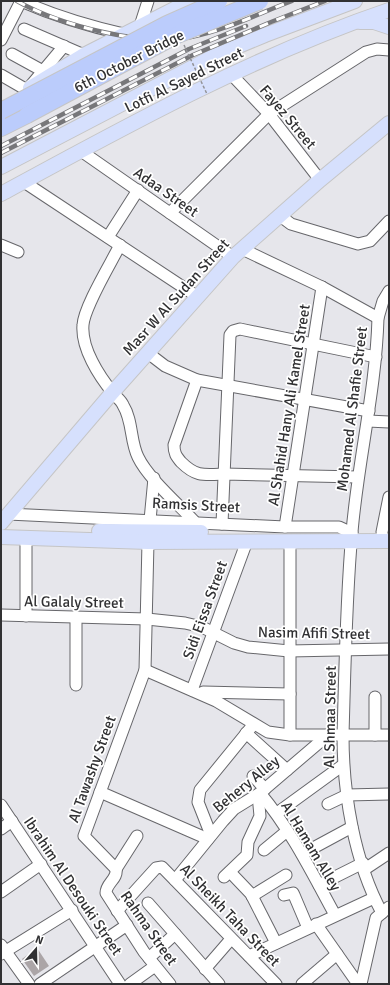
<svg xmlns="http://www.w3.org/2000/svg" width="390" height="985" viewBox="0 0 390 985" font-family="Signika,sans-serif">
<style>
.building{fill:#aba5a7}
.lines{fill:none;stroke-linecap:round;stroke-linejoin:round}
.minor-casing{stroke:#67676b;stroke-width:13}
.major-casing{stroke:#c5c5c6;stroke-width:16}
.highway-casing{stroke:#c5c5c6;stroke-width:18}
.minor{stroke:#fff;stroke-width:11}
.major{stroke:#d6e0fd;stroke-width:14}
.highway{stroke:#bbccfc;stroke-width:16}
.rail-casing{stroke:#77777a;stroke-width:4.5}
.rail{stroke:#fff;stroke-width:3;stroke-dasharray:9;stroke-linecap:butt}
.highway-bridge-casing{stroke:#c5c5c6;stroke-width:18;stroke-linecap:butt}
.path-bridge{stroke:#939397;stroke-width:1.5;stroke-dasharray:3 2;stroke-linecap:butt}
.highway-bridge{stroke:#bbccfc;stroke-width:16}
.labels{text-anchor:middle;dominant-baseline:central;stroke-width:3.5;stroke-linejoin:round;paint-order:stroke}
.street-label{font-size:15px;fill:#313133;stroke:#fff}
</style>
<rect width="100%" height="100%" fill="#e6e6eb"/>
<!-- building -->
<polygon class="building" points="37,948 49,966 34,976 22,959"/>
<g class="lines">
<defs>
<g id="minor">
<path d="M21 1C55 16 88 26 124 34"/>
<polyline points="140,26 148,1"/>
<polyline points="24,29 84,55"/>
<polyline points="1,40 21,1"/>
<polyline points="12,54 43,71"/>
<polyline points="231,74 269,114 320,180"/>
<polyline points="1,75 27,90 64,46"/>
<polyline points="81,151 233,257"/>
<polyline points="24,182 198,297"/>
<polyline points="170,213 269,114 366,52 377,49 389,50"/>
<polyline points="279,215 291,224 358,244 370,241 389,221"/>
<polyline points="108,237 138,190"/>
<polyline points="1,245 18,252"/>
<path d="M120 245C111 263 84 307 83 325 81 348 99 376 113 393 116 397 121 400 123 405 133 421 130 441 138 457 148 478 178 504 194 521"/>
<polyline points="242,249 322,287 378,318"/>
<polyline points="148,353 165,366 197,380 369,411"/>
<path d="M197 380 174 445C174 453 176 456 181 462 196 477 204 475 224 474L358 477"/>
<polyline points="368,421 389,422"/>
<polyline points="8,514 285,527 339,527 352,533"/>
<polyline points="150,520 154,478"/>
<polyline points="222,524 230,335 233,331 240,329 376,357"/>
<polyline points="285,527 322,287"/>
<polyline points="382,532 389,497"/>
<polyline points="26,537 26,616"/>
<polyline points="290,541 290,735"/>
<polyline points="1,615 147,619 185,623 202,627 234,643 248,647 289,651 389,649"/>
<polyline points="76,617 76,685"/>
<polyline points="145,670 216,701 268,732 290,735 389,735"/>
<polyline points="192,690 247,541"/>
<polyline points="203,692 290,694"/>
<polyline points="246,733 287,770"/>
<polyline points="375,735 375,697"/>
<polyline points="253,776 265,789"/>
<polyline points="100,792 208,839"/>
<path d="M260 793C291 830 312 873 335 915"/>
<polyline points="328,804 347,795 389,794"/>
<polyline points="1,805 120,984"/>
<polyline points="277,813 343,765"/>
<polyline points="1,829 12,821"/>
<polyline points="211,835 198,802 200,790 253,725"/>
<polyline points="264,850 287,831"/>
<polyline points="302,854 352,827"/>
<polyline points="116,869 84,836 145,670 148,542"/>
<path d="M116 869C118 879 106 883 106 893L144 952 170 984"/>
<polyline points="116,869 137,836"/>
<polyline points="365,869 389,853"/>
<polyline points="230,872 251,894 276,943"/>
<polyline points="224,877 247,855 248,842 260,816 258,795"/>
<polyline points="175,880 223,821 234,809 260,793 328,735"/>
<polyline points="319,885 363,863"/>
<polyline points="1,892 41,864"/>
<polyline points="284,895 293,893 294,895 308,928"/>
<polyline points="252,896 286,875"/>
<polyline points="148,903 219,984"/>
<polyline points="117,911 156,868 162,867 276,984"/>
<path d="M382 913C354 861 343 793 343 735 345 667 346 599 352 532 358 460 376 390 378 318L383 301 389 291"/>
<polyline points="316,924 358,984"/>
<polyline points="1,945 29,984"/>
<polyline points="1,954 72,910"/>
<polyline points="249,956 374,898"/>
<polyline points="149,958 175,934"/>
<polyline points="205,969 231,939"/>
<polyline points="40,984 127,925"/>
<polyline points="130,984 155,966"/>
<polyline points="302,984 337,954"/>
<polyline points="361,984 376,918 389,907"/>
</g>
<g id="major">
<polyline points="360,22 374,22 389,27"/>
<polyline points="30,88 84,55 190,1"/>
<polyline points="1,167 212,57 265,35 355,1"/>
<path d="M1 194C126 126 253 56 389 10"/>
<polyline points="1,523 112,393 233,257 320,180 389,123"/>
<polyline points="99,531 201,532"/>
<polyline points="1,537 148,542 389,541"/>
</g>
<polyline id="highway" points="1,128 27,115"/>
</defs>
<!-- minor casing -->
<use href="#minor" class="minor-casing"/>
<!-- major casing -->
<use href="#major" class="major-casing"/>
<!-- highway casing -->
<use href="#highway" class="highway-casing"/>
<!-- minor -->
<use href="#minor" class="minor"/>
<!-- major -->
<use href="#major" class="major"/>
<!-- highway -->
<use href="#highway" class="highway"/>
<defs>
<g id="rail">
<path d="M17 1C59 25 143 47 191 37 226 30 260 13 292 1"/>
<polyline points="1,146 189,49 246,26"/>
<polyline points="1,153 193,55 271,22 325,1"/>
</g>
</defs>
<!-- rail casing -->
<use href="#rail" class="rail-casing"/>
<!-- rail -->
<use href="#rail" class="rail"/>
<defs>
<g id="highway-bridge">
<polyline points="1,111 167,24 219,1"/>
<polyline points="27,115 175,36 260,1"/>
</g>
</defs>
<!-- highway-bridge casing -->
<use href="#highway-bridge" class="highway-bridge-casing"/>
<!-- path-bridge -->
<polyline class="path-bridge" points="184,45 207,94"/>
<!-- highway-bridge -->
<use href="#highway-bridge" class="highway-bridge"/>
</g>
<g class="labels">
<!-- street labels -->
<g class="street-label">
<text transform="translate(129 61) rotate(-27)">6th October Bridge</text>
<text transform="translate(184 80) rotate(-26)">Lotfi Al Sayed Street</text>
<text transform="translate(288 117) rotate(50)">Fayez Street</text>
<text transform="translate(166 192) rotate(35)">Adaa Street</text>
<text transform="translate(176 297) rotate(-48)">Masr W Al Sudan Street</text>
<text transform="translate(289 405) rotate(-81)">Al Shahid Hany Ali Kamel Street</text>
<text transform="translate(352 409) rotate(-83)">Mohamed Al Shafie Street</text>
<text transform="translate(196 505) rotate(3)">Ramsis Street</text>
<text transform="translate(74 602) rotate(1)">Al Galaly Street</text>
<text transform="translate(205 610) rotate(-70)">Sidi Eissa Street</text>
<text transform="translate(314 633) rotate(1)">Nasim Afifi Street</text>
<text transform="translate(330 717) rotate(-89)">Al Shmaa Street</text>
<text transform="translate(92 769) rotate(-70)">Al Tawashy Street</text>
<text transform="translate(246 784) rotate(-39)">Behery Alley</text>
<text transform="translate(311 846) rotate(59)">Al Hamam Alley</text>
<text transform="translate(73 886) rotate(56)">Ibrahim Al Desouki Street</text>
<text transform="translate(230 915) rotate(46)">Al Sheikh Taha Street</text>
<text transform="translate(149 928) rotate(55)">Rahma Street</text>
</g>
</g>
<!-- border -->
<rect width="390" height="985" fill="none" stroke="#313133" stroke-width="4"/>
<!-- north arrow -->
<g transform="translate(36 949) rotate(20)" stroke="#ffffff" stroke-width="3" paint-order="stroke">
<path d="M0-3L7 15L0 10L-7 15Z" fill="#313133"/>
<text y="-6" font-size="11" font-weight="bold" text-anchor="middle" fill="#313133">N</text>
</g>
</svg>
